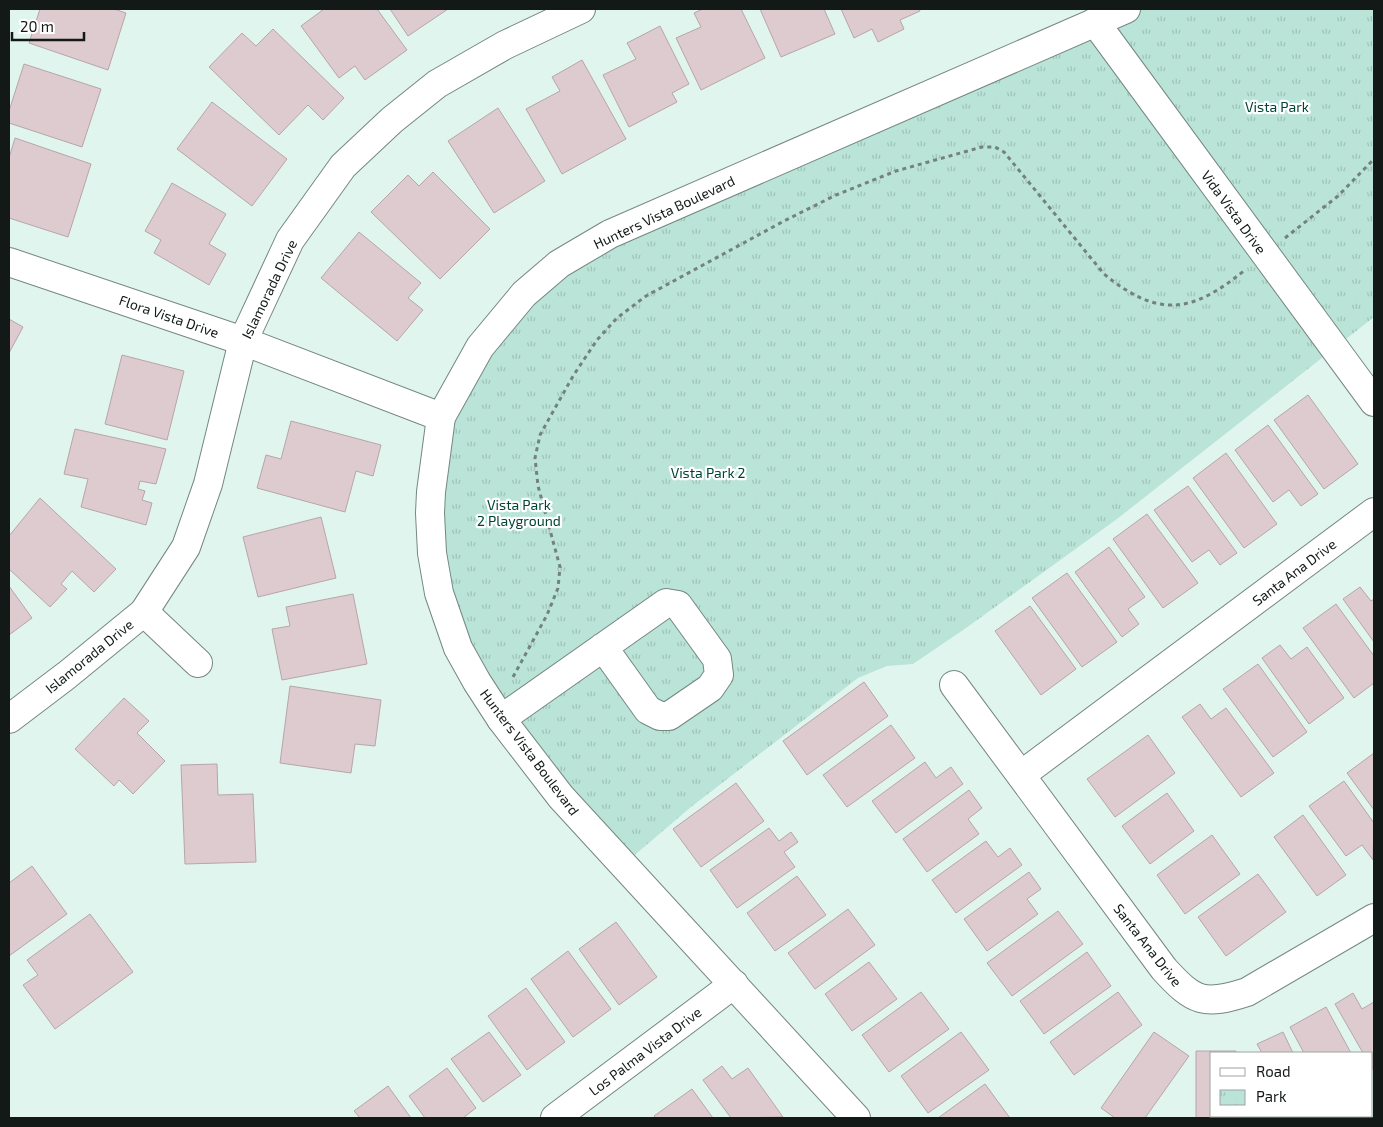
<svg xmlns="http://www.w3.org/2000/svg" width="1383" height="1127" viewBox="0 0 1383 1127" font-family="'Exo 2',sans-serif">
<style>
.park{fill:url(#park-tufts)}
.building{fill:#decbd0;stroke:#b7a5a9}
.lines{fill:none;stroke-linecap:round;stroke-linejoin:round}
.minor-casing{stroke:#758781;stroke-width:30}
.path{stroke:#74817d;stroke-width:3;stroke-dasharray:4 4;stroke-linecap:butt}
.minor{stroke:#fff;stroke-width:28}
.labels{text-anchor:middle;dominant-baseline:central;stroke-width:4.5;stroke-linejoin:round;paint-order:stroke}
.park-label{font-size:14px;fill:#014336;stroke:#fff}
.street-label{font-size:14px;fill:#121916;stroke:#fff}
</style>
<defs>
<pattern id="park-tufts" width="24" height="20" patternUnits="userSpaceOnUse" patternTransform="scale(1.25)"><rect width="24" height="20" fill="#bae4d7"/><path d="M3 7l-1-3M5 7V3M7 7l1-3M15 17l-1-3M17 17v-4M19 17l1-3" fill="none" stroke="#9fc3b8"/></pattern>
</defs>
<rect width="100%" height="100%" fill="#e1f5ef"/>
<!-- park -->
<polygon class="park" points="1126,9 1374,9 1374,317 1117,519 966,628 913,664 887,666 858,678 691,807 623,865 591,831 444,612 441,417 559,264"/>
<!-- building -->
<g class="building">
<polygon points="40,9 114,9 126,13 108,70 29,43"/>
<polygon points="324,9 377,9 407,50 365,80 355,66 339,78 301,26"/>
<polygon points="390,9 448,9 408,36"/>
<polygon points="703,9 741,9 765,58 701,90 676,38 701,27 694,13"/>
<polygon points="760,9 824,9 835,34 781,57"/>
<polygon points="841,9 919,9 920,11 900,20 904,29 878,42 872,29 854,38"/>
<polygon points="660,26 689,84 672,93 677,102 629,127 603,75 636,59 627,43"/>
<polygon points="273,29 344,98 323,120 308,105 279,135 209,67 242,33 256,46"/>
<polygon points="582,60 626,139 562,174 526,109 560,91 552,77"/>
<polygon points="24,64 101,89 82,147 9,123 9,111"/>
<polygon points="212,102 287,159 252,206 177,149"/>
<polygon points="498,108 545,181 494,213 448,141"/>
<polygon points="15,138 91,164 68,237 9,218 9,158"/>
<polygon points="433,172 490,229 440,279 371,212 408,175 419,186"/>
<polygon points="172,183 226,214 209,244 226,254 209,285 154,253 161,240 145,231"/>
<polygon points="359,232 421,283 408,298 423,310 397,341 321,278"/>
<polygon points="9,319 23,327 9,353"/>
<polygon points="122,355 184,371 167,440 105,424"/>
<polygon points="1308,395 1358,464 1324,489 1274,420"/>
<polygon points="291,421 381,445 373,476 356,471 345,512 257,488 266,455 281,459"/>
<polygon points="1268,425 1318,494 1301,506 1289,490 1273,502 1235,450"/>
<polygon points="75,429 166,449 156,484 140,481 138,489 145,491 142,500 152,503 146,525 81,507 88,479 64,474"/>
<polygon points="1226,453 1277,524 1244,548 1193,478"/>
<polygon points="1188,486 1237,553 1220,565 1209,550 1192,562 1154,510"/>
<polygon points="40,498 116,569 94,592 72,571 61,584 67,589 50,607 9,569 9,536"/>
<polygon points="1147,514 1198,583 1163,608 1113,539"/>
<polygon points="321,517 336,578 258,597 243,537"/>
<polygon points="1109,547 1145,597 1128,609 1139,624 1122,637 1075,572"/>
<polygon points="1067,573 1117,642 1082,667 1032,598"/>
<polygon points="9,586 32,618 9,635"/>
<polygon points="1360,587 1371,601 1374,599 1374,642 1343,599"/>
<polygon points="353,594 367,664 282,680 272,629 290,626 286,607"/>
<polygon points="1336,604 1374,656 1374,683 1354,698 1303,628"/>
<polygon points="1030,606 1076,669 1041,695 995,631"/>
<polygon points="1280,645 1291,659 1307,647 1344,698 1309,724 1262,658"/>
<polygon points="1258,664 1307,732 1273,757 1223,689"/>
<polygon points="864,682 888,716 807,775 783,741"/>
<polygon points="290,686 381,700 375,746 355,744 351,773 280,763"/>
<polygon points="124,698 149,721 137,733 165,761 133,794 119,780 114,786 75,749"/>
<polygon points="1200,704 1211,719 1226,708 1274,773 1241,797 1182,717"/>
<polygon points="891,725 915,758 847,807 823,775"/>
<polygon points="1148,735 1175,773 1115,817 1087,779"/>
<polygon points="1374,753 1374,810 1347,773"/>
<polygon points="925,762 936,778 951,767 963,784 896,833 872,801"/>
<polygon points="217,764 218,795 253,794 256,862 185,864 181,765"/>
<polygon points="1344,781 1374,823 1373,860 1362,845 1346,856 1309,806"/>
<polygon points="736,783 764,821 701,867 673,829"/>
<polygon points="969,790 982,808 968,819 979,834 927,872 903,839"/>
<polygon points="1167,793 1194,831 1150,864 1122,826"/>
<polygon points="1303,815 1346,875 1317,896 1274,837"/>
<polygon points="769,828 779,841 791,832 798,842 784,852 795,867 737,908 710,870"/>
<polygon points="1212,835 1240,874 1185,914 1157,875"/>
<polygon points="986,841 998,857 1010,848 1022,865 956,913 932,880"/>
<polygon points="32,866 67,914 9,956 9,883"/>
<polygon points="1029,872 1041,889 1027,899 1038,914 987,951 964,919"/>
<polygon points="1258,874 1286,912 1226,956 1198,917"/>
<polygon points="797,876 826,915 775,951 747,913"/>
<polygon points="848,909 875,945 815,989 788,953"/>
<polygon points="1058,911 1083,944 1012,996 987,963"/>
<polygon points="90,914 133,972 55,1029 23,985 38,975 27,960"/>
<polygon points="616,922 657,977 619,1005 579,949"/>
<polygon points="568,951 611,1009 573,1037 531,979"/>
<polygon points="1087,952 1111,986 1044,1034 1020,1001"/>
<polygon points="869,962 897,999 852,1031 825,994"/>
<polygon points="526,988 565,1042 527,1070 488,1016"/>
<polygon points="921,992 949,1029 889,1072 862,1035"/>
<polygon points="1118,992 1142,1025 1074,1075 1050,1042"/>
<polygon points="1353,993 1362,1009 1374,1002 1374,1072 1372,1067 1372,1053 1363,1053 1335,1004"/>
<polygon points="1326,1007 1351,1053 1304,1053 1290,1027"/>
<polygon points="489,1032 521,1075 483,1102 451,1059"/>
<polygon points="961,1032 989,1070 928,1113 901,1076"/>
<polygon points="1154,1032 1189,1056 1145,1118 1115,1118 1101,1108"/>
<polygon points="1283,1032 1293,1053 1262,1053 1257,1044"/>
<polygon points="1196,1051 1236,1051 1236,1053 1212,1053 1212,1116 1236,1116 1236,1118 1196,1118"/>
<polygon points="722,1066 732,1079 748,1068 783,1117 731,1118 703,1080"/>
<polygon points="447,1068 476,1108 463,1118 425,1118 409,1096"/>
<polygon points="985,1084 1010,1118 938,1118"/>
<polygon points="388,1086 411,1118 360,1118 354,1111"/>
<polygon points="692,1089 713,1118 656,1118 654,1116"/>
</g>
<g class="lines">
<defs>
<g id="minor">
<polyline points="1095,22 1374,402"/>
<polyline points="9,262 243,341 441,417"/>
<polyline points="144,612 198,663"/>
<path d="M954 685 1164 969C1194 1002 1204 1006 1247 992L1374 918"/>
<polyline points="9,719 67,675 144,612 186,547 208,484 243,341 290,240 343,166 392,120 437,84 505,45 581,9"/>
<polyline points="501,719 666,603 678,605 717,659 719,675 710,688 669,716 660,716 648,710 603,647"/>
<polyline points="1021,775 1374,512"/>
<polyline points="555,1118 734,984"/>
<polyline points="856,1118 561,797 501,719 477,682 458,648 439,593 432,553 430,513 431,492 441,417 480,347 524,294 559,264 610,234 1126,9"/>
</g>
</defs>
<!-- minor casing -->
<use href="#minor" class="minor-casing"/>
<!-- path -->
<g class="path">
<polyline points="1285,238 1338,196 1374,159"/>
<path d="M513 677 547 615 558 588 560 567 538 486 535 458 540 435 573 376 597 340 617 318 646 296 784 221 836 195 896 171 982 147H995L1004 152 1104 274C1159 319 1192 313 1245 270"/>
</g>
<!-- minor -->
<use href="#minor" class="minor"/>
</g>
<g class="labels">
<!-- park labels -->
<g class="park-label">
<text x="1277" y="106">Vista Park</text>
<text x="708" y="472">Vista Park 2</text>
<text x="519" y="504">Vista Park<tspan x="519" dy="16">2 Playground</tspan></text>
</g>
<!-- street labels -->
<g class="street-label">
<text transform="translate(664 212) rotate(-25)">Hunters Vista Boulevard</text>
<text transform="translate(1234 212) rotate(54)">Vida Vista Drive</text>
<text transform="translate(269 289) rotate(-64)">Islamorada Drive</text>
<text transform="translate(169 316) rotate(19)">Flora Vista Drive</text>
<text transform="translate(1294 572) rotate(-37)">Santa Ana Drive</text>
<text transform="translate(89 656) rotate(-39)">Islamorada Drive</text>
<text transform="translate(530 752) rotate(53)">Hunters Vista Boulevard</text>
<text transform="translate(1148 945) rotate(52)">Santa Ana Drive</text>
<text transform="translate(645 1051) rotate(-37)">Los Palma Vista Drive</text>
</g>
</g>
<!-- border -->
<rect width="1383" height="1127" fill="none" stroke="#121916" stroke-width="20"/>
<!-- legend -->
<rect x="1210" y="1052" width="162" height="65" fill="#ffffff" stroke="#a0a3a2"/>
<rect x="1220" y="1068" width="25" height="8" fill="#ffffff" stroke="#a0a3a2"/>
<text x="1256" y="1077" font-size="15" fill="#121916">Road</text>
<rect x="1220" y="1090" width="25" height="15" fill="url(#park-tufts)" stroke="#a0a3a2"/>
<text x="1256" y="1102" font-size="15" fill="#121916">Park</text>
<!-- scale -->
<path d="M12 32v8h72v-8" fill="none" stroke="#121916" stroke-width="2.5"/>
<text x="20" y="32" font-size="15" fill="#121916" stroke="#ffffff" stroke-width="4" paint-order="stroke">20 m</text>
</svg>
